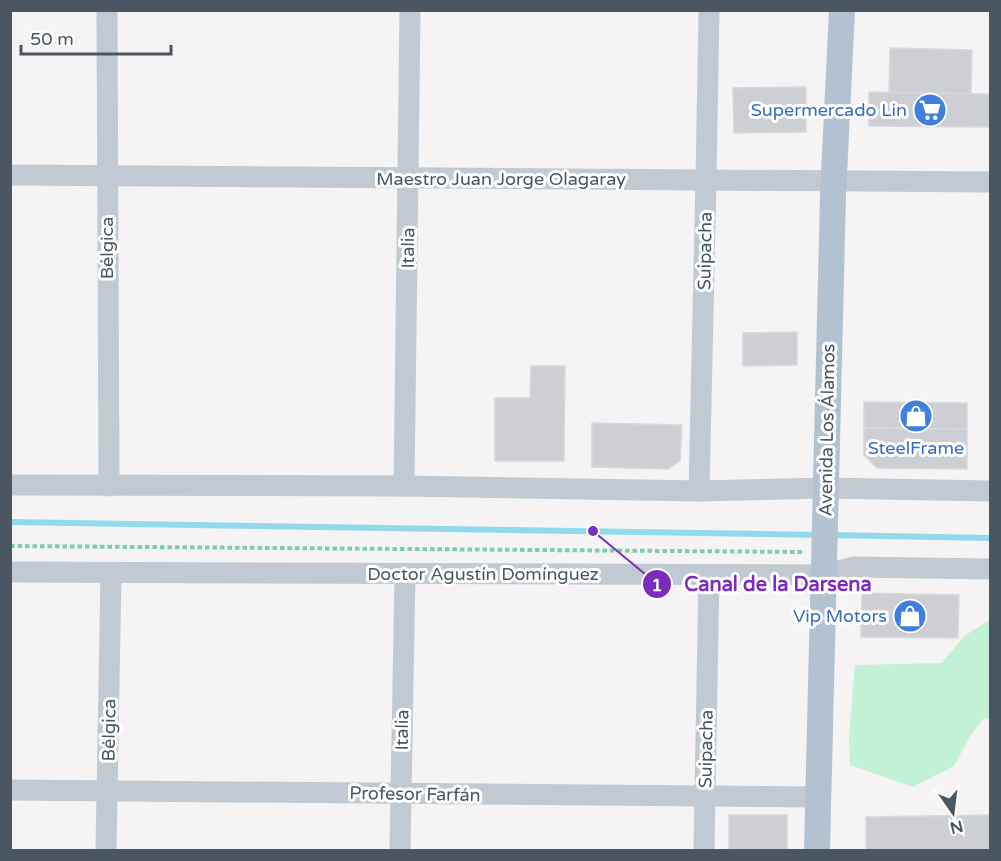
<svg xmlns="http://www.w3.org/2000/svg" width="1001" height="861" viewBox="0 0 1001 861" font-family="'Varela Round',sans-serif">
<style>
.green{fill:#c3f1d5}
.lines{fill:none;stroke-linecap:round;stroke-linejoin:round}
.stream{stroke:#90daee;stroke-width:6}
.building{fill:#cdcfd5;stroke:#d7d9de;stroke-width:1.5}
.path{stroke:#7ad0a6;stroke-width:4;stroke-dasharray:4.5 3;stroke-linecap:butt}
.minor{stroke:#c1cad2;stroke-width:21}
.major{stroke:#b3c2d1;stroke-width:26}
.labels{text-anchor:middle;dominant-baseline:central;stroke-width:6;stroke-linejoin:round;paint-order:stroke}
.shop-label{font-size:18px;fill:#366cbe;stroke:#fff;text-anchor:end}
.street-label{font-size:18px;fill:#4a5661;stroke:#fff}
.leader{fill:none;stroke:#7b2cbf;stroke-width:2}
.callout-dot{fill:#7b2cbf;stroke:#fff;stroke-width:2}
.mark-label{font-size:18px;text-anchor:middle;font-weight:bold;fill:#fff}
.callout-label{font-size:20px;text-anchor:middle;font-weight:bold;fill:#7b2cbf;stroke:#fff;stroke-width:6;stroke-linejoin:round;paint-order:stroke}
</style>
<rect width="100%" height="100%" fill="#f5f3f3"/>
<!-- green -->
<polygon class="green" points="990,620 990,719 984,718 970,736 954,766 913,787 850,765 849,737 855,665 942,663 964,636"/>
<g class="lines">
<!-- stream -->
<g class="stream">
<polyline points="10,522 819,535"/>
<polyline points="829,535 990,538"/>
</g>
</g>
<!-- building -->
<g class="building">
<polygon points="890,48 972,50 971,94 889,93"/>
<polygon points="806,87 806,132 734,133 733,88"/>
<polygon points="869,92 990,94 990,127 869,126"/>
<polygon points="797,332 797,365 743,366 743,333"/>
<polygon points="531,366 565,366 564,461 495,461 495,398 530,398"/>
<polygon points="864,402 967,403 967,429 864,428"/>
<polygon points="592,423 682,425 680,461 668,469 592,467"/>
<polygon points="864,428 967,429 967,469 877,468 864,455"/>
<polygon points="862,593 959,595 958,638 861,637"/>
<rect x="729" y="815" width="58" height="35"/>
<polygon points="990,815 990,850 866,850 866,817"/>
</g>
<g class="lines">
<!-- path -->
<polyline class="path" points="10,546 805,552"/>
<!-- minor -->
<g class="minor">
<polyline points="107,10 109,486"/>
<polyline points="10,175 990,182"/>
<polyline points="10,485 404,486 699,491 826,488 990,491"/>
<polyline points="404,486 410,10"/>
<polyline points="699,491 706,180 709,10"/>
<polyline points="10,572 823,575 854,567 990,569"/>
<polyline points="10,790 819,797"/>
<polyline points="106,850 111,573"/>
<polyline points="400,850 405,574"/>
<polyline points="704,850 709,575"/>
</g>
<!-- major -->
<polyline class="major" points="817,850 833,195 842,10"/>
</g>
<!-- icons -->
<defs>
<symbol id="supermarket-disc" viewBox="-11 -11 22 22"><circle r="9.5" fill="#3f7fe0" stroke="#fff"/><path d="M-6-5.5h2.5l.6 2H6L4.5 2H-2.5L-4.4-4H-6ZM-1.5 3.2a1.3 1.3 0 1 0 .1 0ZM3 3.2a1.3 1.3 0 1 0 .1 0Z" fill="#fff"/></symbol>
<symbol id="shop-disc" viewBox="-11 -11 22 22"><circle r="9.5" fill="#3f7fe0" stroke="#fff"/><path d="M-5-2.5h2.3a2.7 3.5 0 0 1 5.4 0H5L5.5 6h-11ZM-1.5-2.5h3a1.5 2.3 0 0 0-3 0Z" fill="#fff"/></symbol>
</defs>
<g fill-rule="evenodd">
<use href="#supermarket-disc" x="911" y="91" width="38" height="38"/>
<use href="#shop-disc" x="897" y="397" width="38" height="38"/>
<use href="#shop-disc" x="891" y="597" width="38" height="38"/>
</g>
<g class="labels">
<!-- shop labels -->
<g class="shop-label">
<text x="907" y="110">Supermercado Lin</text>
<text x="916" y="448" text-anchor="middle">SteelFrame</text>
<text x="887" y="616">Vip Motors</text>
</g>
<!-- street labels -->
<g class="street-label">
<text x="501" y="179">Maestro Juan Jorge Olagaray</text>
<text transform="translate(107 248) rotate(-90)">Bélgica</text>
<text transform="translate(408 248) rotate(-89)">Italia</text>
<text transform="translate(705 251) rotate(-89)">Suipacha</text>
<text transform="translate(827 430) rotate(-89)">Avenida Los Álamos</text>
<text x="483" y="574">Doctor Agustín Domínguez</text>
<text transform="translate(109 730) rotate(-89)">Bélgica</text>
<text transform="translate(402 730) rotate(-89)">Italia</text>
<text transform="translate(706 749) rotate(-89)">Suipacha</text>
<text transform="translate(415 794) rotate(1)">Profesor Farfán</text>
</g>
</g>
<!-- callouts -->
<path class="leader" d="M593 531L657 584"/>
<g class="callout-dot">
<circle cx="593" cy="531" r="6"/>
<circle cx="657" cy="584" r="15"/>
</g>
<g class="mark-label">
<text x="657" y="591">1</text>
</g>
<g class="callout-label">
<text x="778" y="591">Canal de la Darsena</text>
</g>
<!-- border -->
<rect width="1001" height="861" fill="none" stroke="#4a5661" stroke-width="24"/>
<!-- north arrow -->
<g transform="translate(953 813) rotate(166)" stroke="#ffffff" stroke-width="4.5" paint-order="stroke">
<path d="M0-4.5L10 22L0 15L-10 22Z" fill="#4a5661"/>
<text y="-9" font-size="16" font-weight="bold" text-anchor="middle" fill="#4a5661">N</text>
</g>
<!-- scale -->
<path d="M21 45v9h150v-9" fill="none" stroke="#4a5661" stroke-width="3"/>
<text x="30" y="45" font-size="18" fill="#4a5661" stroke="#ffffff" stroke-width="4.5" paint-order="stroke">50 m</text>
</svg>
